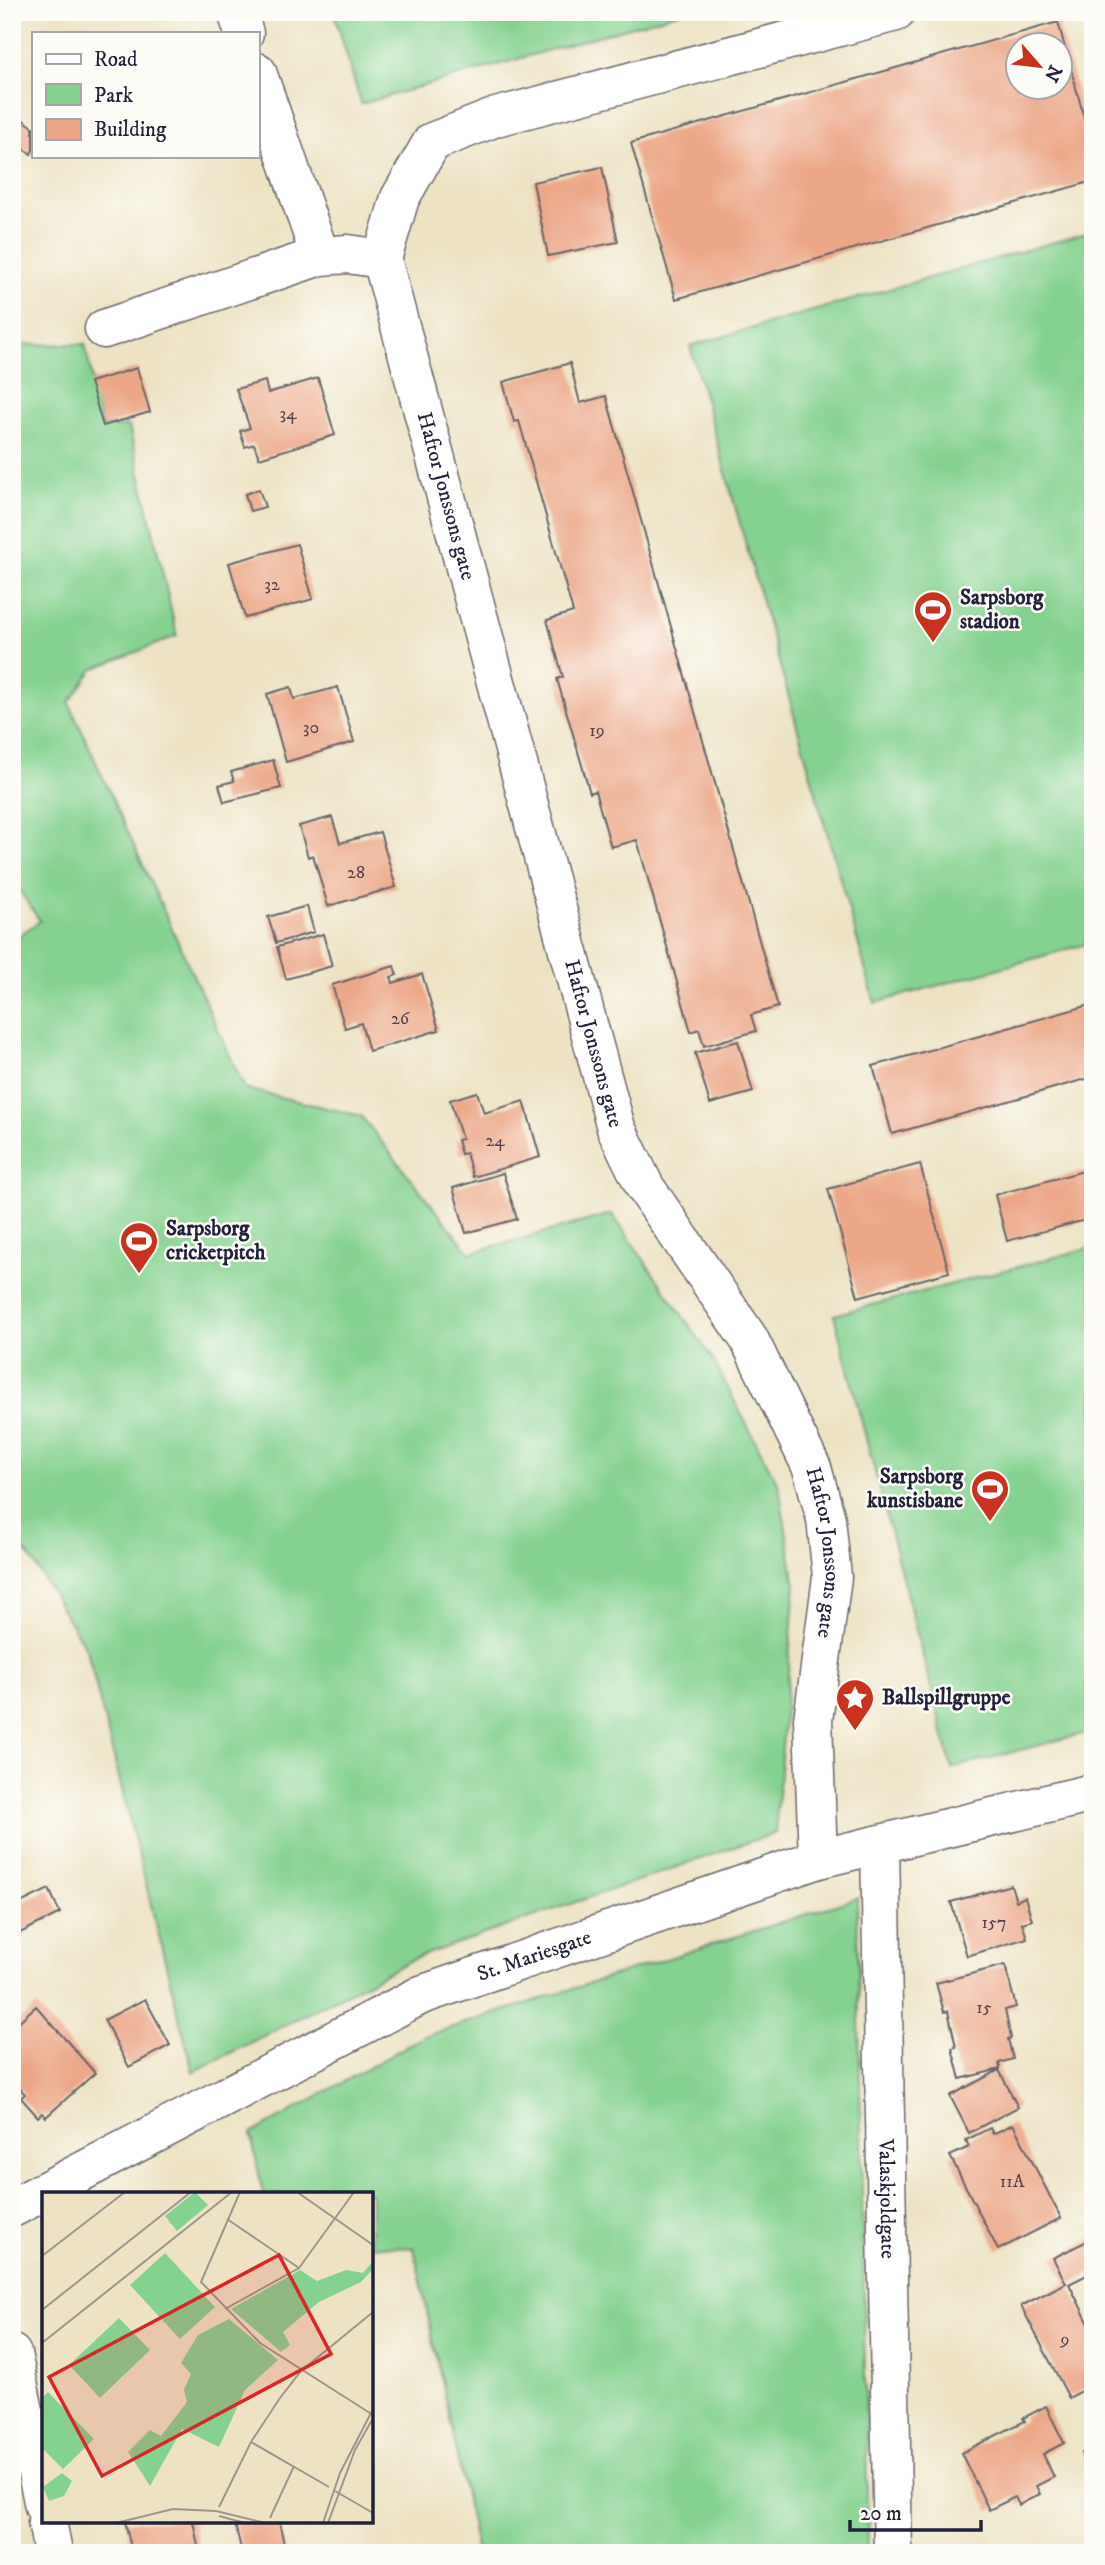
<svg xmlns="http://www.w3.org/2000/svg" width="1105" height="2565" viewBox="0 0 1105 2565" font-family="'IM FELL DW Pica',serif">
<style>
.green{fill:#85d290;stroke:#547a66;stroke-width:2}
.building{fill:#eca788;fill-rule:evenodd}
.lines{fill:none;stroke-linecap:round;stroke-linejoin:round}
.minor-casing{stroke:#69666b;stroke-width:41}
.minor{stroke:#fff;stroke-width:38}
.labels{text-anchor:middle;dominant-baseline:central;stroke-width:5;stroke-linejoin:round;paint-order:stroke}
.number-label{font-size:18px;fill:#54434e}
.street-label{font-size:21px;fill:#22223b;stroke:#fdfcf7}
.poi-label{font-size:21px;font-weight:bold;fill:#22223b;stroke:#fdfcf7;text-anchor:start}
.inset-road{fill:none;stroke:#9c968d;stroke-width:2}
.view{fill:#d62828;fill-opacity:0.15;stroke:#d62828;stroke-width:3.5}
.inset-edge{fill:none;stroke:#22223b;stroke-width:3.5}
</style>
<rect width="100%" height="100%" fill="#fdfcf7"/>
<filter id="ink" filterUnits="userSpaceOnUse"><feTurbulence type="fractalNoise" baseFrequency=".0143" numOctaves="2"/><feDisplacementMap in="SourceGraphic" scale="14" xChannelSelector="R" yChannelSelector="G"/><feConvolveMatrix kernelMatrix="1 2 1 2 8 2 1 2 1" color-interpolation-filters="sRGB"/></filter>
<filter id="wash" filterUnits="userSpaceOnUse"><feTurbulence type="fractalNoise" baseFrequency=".00686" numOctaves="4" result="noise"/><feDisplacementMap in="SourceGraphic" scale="28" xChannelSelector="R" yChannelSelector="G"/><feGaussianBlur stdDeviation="1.57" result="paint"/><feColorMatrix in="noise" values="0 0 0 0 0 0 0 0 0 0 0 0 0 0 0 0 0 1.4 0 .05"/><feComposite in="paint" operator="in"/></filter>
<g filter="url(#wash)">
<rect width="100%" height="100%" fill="#ede3c4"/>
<!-- green -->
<g class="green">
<polygon points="334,12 682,12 361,104"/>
<polygon points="1093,231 1093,942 875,1003 690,346"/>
<polygon points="85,344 102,427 129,426 177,636 93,669 69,703 245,1089 361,1116 470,1253 612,1214 712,1358 779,1486 795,1585 775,1833 415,1958 193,2072 87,1650 30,1557 12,1535 12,940 40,921 12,880 12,345"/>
<polygon points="1093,1247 1093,1731 952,1768 834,1315"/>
<polygon points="857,1898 868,2553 477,2553 414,2248 371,2246 371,2194 263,2194 251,2134 425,2036"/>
</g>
<g id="blocks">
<!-- building -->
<g class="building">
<path d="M1058 22 1093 150V181L676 299 631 143ZM1018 46H1060V88H1018Z"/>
<polygon points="12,112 33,127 33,150 31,154 12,140"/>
<polygon points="602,167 618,242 548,256 533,182"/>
<polygon points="570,363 580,403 606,396 778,1007 751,1015 756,1031 704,1046 699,1029 691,1032 637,840 611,847 595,791 590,793 557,679 563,677 547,620 573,612 519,421 514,422 503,382"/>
<polygon points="137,368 150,412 103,426 90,382"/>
<polygon points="318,378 335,435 259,458 254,444 245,447 240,431 250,428 236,389 265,381 268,393"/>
<polygon points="259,489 265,507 250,511 245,494"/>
<polygon points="297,544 313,599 245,618 229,563"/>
<polygon points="291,687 294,699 338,687 354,742 286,762 267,694"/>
<polygon points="273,760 281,788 224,802 219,785 234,781 231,772"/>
<polygon points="332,817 340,843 380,832 396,887 328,906 313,855 308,857 299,826"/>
<polygon points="307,906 314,932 276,943 268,917"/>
<polygon points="323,934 332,966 286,979 277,947"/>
<polygon points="394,966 397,975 391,977 393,983 422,974 439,1030 369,1051 361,1023 345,1028 332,985"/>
<polygon points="1093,1004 1093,1077 892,1134 873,1066"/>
<polygon points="738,1041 753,1092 710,1104 695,1053"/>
<polygon points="477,1092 484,1113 524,1101 540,1157 473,1177 466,1153 461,1154 457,1140 462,1139 450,1100"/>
<polygon points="920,1164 949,1272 858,1297 828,1189"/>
<polygon points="1087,1170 1093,1192 1093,1218 1007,1241 995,1195"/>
<polygon points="503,1173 517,1219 466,1233 453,1188"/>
<polygon points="1011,1885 1016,1901 1025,1897 1032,1920 1022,1923 1027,1938 967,1956 951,1902"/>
<polygon points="49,1889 60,1913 16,1935 12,1928 12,1907"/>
<polygon points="1005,1965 1016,2007 1005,2010 1011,2038 1008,2039 1013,2059 999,2063 1000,2069 960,2079 952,2048 956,2047 948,2011 944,2012 936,1983"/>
<polygon points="145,1999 170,2045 129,2067 104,2020"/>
<polygon points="36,2006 95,2073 46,2117 42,2113 38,2117 21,2098 25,2094 12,2080 12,2028"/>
<polygon points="999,2070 1018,2107 969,2133 950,2096"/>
<polygon points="1013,2124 1061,2218 998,2250 950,2156 969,2147 966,2140 990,2128 993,2134"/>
<polygon points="1093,2238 1093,2272 1069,2284 1093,2332 1093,2375 1090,2376 1093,2385 1069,2398 1021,2306 1066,2283 1053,2258"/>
<polygon points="1046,2406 1064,2443 1043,2454 1054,2477 1036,2486 1040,2494 1019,2505 1015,2497 989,2510 961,2453 1025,2421 1023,2418"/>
<polygon points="1093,2448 1093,2473 1082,2453"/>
<polygon points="125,2521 193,2521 199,2551 132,2553"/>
<polygon points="246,2521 279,2521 286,2553 242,2553 235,2524"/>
</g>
</g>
</g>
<g filter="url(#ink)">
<use href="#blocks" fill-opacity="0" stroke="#69666b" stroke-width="2"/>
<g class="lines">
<defs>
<g id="minor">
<polyline points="237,12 244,33"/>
<path id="s1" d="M320 256 348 254 382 259 616 1128 645 1187 749 1339 812 1468 826 1519 832 1577 813 1720 818 1859"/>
<polyline points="382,259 400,198 432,142 496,117 896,12"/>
<polyline points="104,329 320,256 257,72"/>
<path id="s2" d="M880 1845 893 2553"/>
<path id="s3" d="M12 2208 421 1995 818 1859 1093 1793"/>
<polyline points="12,2354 44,2506"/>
<polyline points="47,2521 53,2553"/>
</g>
</defs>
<!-- minor casing -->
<use href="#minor" class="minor-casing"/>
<!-- minor -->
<use href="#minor" class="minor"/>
</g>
</g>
<!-- icons -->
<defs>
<symbol id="stadium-pin" viewBox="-11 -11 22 30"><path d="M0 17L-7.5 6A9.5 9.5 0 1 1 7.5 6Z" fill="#c8321e" stroke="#fdfcf7"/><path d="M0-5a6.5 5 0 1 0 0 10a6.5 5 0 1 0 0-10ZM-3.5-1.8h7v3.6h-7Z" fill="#fff"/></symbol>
<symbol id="sight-pin" viewBox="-11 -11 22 30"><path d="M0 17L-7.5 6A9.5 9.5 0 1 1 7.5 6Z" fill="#c8321e" stroke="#fdfcf7"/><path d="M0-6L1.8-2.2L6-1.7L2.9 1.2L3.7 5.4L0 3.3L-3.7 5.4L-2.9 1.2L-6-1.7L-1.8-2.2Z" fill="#fff"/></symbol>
</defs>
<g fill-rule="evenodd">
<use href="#stadium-pin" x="911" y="588" width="44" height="60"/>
<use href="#stadium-pin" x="117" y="1219" width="44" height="60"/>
<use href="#stadium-pin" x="968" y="1467" width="44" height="60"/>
<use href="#sight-pin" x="833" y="1676" width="44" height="60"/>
</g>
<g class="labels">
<!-- number labels -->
<g class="number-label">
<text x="288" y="414">34</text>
<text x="272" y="585">32</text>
<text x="311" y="728">30</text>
<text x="597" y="731">19</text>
<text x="356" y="873">28</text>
<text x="400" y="1019">26</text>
<text x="495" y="1141">24</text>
<text x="994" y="1923">157</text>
<text x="984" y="2008">15</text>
<text x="1012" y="2182">11A</text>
<text x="1065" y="2340">9</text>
</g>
<!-- street labels -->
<g class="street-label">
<text stroke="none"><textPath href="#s1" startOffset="308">Haftor Jonssons gate</textPath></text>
<text stroke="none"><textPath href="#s1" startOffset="875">Haftor Jonssons gate</textPath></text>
<text stroke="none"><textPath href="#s1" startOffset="1442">Haftor Jonssons gate</textPath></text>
<text stroke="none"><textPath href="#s3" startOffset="581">St. Mariesgate</textPath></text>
<text stroke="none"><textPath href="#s2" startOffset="354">Valaskjoldgate</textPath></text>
</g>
<!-- poi labels -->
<g class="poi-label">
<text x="960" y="598">Sarpsborg<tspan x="960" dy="24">stadion</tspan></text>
<text x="166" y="1229">Sarpsborg<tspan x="166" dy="24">cricketpitch</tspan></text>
<text x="963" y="1477" text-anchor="end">Sarpsborg<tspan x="963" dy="24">kunstisbane</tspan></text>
<text x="882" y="1698">Ballspillgruppe</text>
</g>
</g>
<!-- overview -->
<g transform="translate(42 2192)">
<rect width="331" height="331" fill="#ede3c4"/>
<path d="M153 0 166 13 135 39 123 24ZM123 61 173 115 138 147 88 93ZM331 69V77L319 90 277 110 241 140 248 153 239 160 189 117 258 78 275 89 304 78 321 81ZM77 126 108 158 58 206 27 173ZM187 127 236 168 203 198 177 255 140 237 108 294 86 260 108 238 119 244 145 210 142 198 149 182 139 171 156 143ZM6 200 52 247 21 277 0 256V206ZM20 281 30 289 22 304 7 309 1 295Z" fill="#85d290"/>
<path class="inset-road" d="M198 0 159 90 218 151 331 223M255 0 331 53M185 27 257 76M0 64 83 0M183 117 257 76 312 0M0 118 149 0M0 151 190 0M209 250 287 295M293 299 331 321M177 315 209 250 238 206 259 179 331 120M177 324 203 331M228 326 252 274M74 331 131 317 174 319 223 331M281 331 298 281 330 219M286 331 313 258 330 228"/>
<path class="view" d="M237 63 289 162 60 284 7 185Z"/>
<rect width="331" height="331" class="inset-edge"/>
</g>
<!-- margin -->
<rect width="1105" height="2565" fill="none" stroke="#fdfcf7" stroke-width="42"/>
<!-- legend -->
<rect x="32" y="32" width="228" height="126" fill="#fdfcf7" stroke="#a5a5ac" stroke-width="2"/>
<rect x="46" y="54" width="35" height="10" fill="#ffffff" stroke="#a5a5ac" stroke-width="2"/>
<text x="94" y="66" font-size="21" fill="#22223b">Road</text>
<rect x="46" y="84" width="35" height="21" fill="#85d290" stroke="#a5a5ac" stroke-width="2"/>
<text x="94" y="102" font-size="21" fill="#22223b">Park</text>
<rect x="46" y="119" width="35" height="21" fill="#eca788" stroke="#a5a5ac" stroke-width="2"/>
<text x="94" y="136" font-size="21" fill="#22223b">Building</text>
<!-- north arrow -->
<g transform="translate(1039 66) rotate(118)"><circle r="33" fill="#fdfcf7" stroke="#a5a5ac" stroke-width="2"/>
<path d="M0-5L12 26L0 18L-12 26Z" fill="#c8321e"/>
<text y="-10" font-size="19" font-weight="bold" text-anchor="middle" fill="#22223b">N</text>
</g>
<!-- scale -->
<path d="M850 2520v10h131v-10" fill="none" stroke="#22223b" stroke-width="3.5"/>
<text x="860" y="2520" font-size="21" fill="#22223b" stroke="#fdfcf7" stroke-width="5" paint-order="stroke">20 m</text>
</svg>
